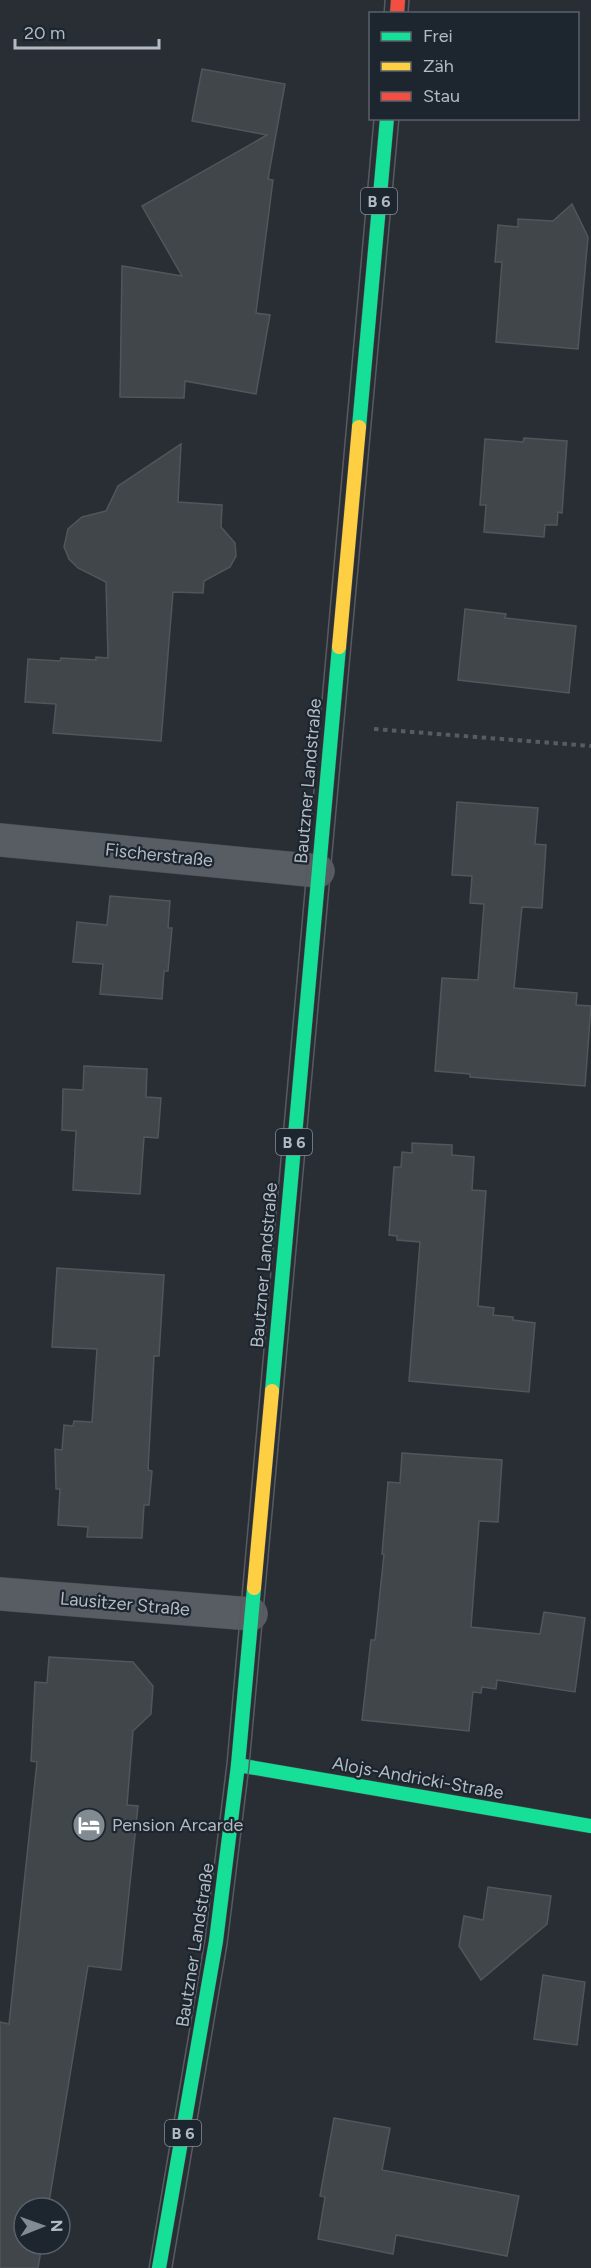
<svg xmlns="http://www.w3.org/2000/svg" width="591" height="2268" viewBox="0 0 591 2268" font-family="Figtree,sans-serif">
<style>
.building{fill:#41464b;stroke:#50565b;stroke-width:1.5}
.lines{fill:none;stroke-linecap:round;stroke-linejoin:round}
.street-casing{stroke:#464a4f;stroke-width:34}
.fast-casing{stroke:#464a4f;stroke-width:15}
.slow-casing{stroke:#464a4f;stroke-width:15}
.jam-casing{stroke:#464a4f;stroke-width:15}
.path{stroke:#565c60;stroke-width:4;stroke-dasharray:4.5 4.5;stroke-linecap:butt}
.street{stroke:#585c63;stroke-width:33}
.fast{stroke:#16e098;stroke-width:14}
.slow{stroke:#ffcf43;stroke-width:14}
.jam{stroke:#f24e42;stroke-width:14}
.tram{stroke:#575b60;stroke-width:1.5}
.labels{text-anchor:middle;dominant-baseline:central;stroke-width:4.5;stroke-linejoin:round;paint-order:stroke}
.shield{fill:#1d252e;stroke:#858e98;stroke-width:1.5}
.shield-label{font-size:16px;font-weight:bold;fill:#b2bbc5}
.street-label{font-size:18px;fill:#b2bbc5;stroke:#1d252e}
.poi-label{font-size:18px;fill:#b2bbc5;stroke:#1d252e;text-anchor:start}
</style>
<rect width="100%" height="100%" fill="#292e34"/>
<!-- building -->
<g class="building">
<polygon points="202,69 285,84 268,179 273,180 256,313 270,315 256,394 185,381 184,398 120,397 122,266 182,276 142,206 267,135 192,121"/>
<polygon points="572,204 588,237 578,349 496,342 502,262 495,262 498,225 518,227 518,219 553,221"/>
<polygon points="524,438 567,441 562,513 558,512 557,525 545,525 544,537 484,532 486,505 480,505 485,439 523,442"/>
<polygon points="181,444 178,502 222,505 221,527 235,543 236,556 230,567 204,581 203,593 173,592 161,741 53,733 56,704 25,702 28,659 60,661 61,658 96,660 96,657 108,658 106,582 78,568 69,559 64,547 68,529 82,517 106,511 118,486"/>
<polygon points="465,609 506,614 505,618 576,626 569,693 458,680"/>
<polygon points="457,802 538,808 535,844 546,845 542,908 522,907 514,988 577,993 576,1005 591,1006 585,1086 470,1077 470,1074 435,1071 442,978 478,980 484,904 470,903 472,876 452,875"/>
<polygon points="110,896 170,901 168,928 172,928 168,971 164,971 162,999 100,994 103,964 73,962 77,922 107,925"/>
<polygon points="84,1066 147,1069 146,1097 161,1098 158,1138 144,1137 140,1194 73,1190 76,1131 62,1130 63,1089 83,1090"/>
<polygon points="412,1143 452,1145 452,1155 474,1157 472,1190 486,1191 478,1306 494,1308 493,1315 513,1317 513,1320 535,1323 529,1392 409,1381 420,1242 397,1240 397,1236 389,1235 394,1167 401,1167 402,1152 412,1153"/>
<polygon points="57,1268 164,1275 159,1356 154,1356 148,1470 152,1471 149,1505 144,1505 142,1538 87,1537 88,1527 58,1525 60,1489 56,1489 55,1449 62,1450 64,1425 73,1426 74,1421 92,1422 97,1349 52,1347"/>
<polygon points="402,1453 502,1460 498,1522 479,1521 471,1627 540,1634 544,1612 585,1618 575,1692 497,1680 496,1689 482,1687 481,1693 473,1692 469,1731 362,1720 371,1640 375,1640 384,1554 382,1554 388,1482 400,1483"/>
<polygon points="49,1657 133,1662 153,1686 151,1714 133,1731 127,1805 138,1806 121,1970 88,1966 48,2208 24,2208 24,2244 42,2244 38,2268 0,2268 0,2022 9,2024 37,1762 31,1761 35,1682 47,1683"/>
<polygon points="488,1887 551,1896 547,1924 481,1980 459,1946 464,1916 483,1920"/>
<polygon points="543,1975 585,1982 577,2045 534,2039"/>
<polygon points="334,2118 390,2128 382,2170 519,2196 507,2256 396,2235 393,2254 318,2239 325,2197 320,2196"/>
</g>
<g class="lines">
<defs>
<g id="street">
<polyline points="0,840 318,871"/>
<polyline points="0,1594 251,1614"/>
</g>
<g id="fast">
<polyline points="359,427 387,118"/>
<polyline points="272,1391 339,647"/>
<polyline points="238,1765 591,1826"/>
<polyline points="159,2268 216,1941 238,1765 254,1588"/>
</g>
<g id="slow">
<polyline points="339,647 359,427"/>
<polyline points="254,1588 272,1391"/>
</g>
<polyline id="jam" points="397,14 398,0"/>
</defs>
<!-- street casing -->
<use href="#street" class="street-casing"/>
<!-- fast casing -->
<use href="#fast" class="fast-casing"/>
<!-- slow casing -->
<use href="#slow" class="slow-casing"/>
<!-- jam casing -->
<use href="#jam" class="jam-casing"/>
<!-- path -->
<polyline class="path" points="374,729 591,746"/>
<!-- street -->
<use href="#street" class="street"/>
<!-- fast -->
<use href="#fast" class="fast"/>
<!-- slow -->
<use href="#slow" class="slow"/>
<!-- jam -->
<use href="#jam" class="jam"/>
<!-- tram -->
<g class="tram">
<polyline points="384,14 385,0"/>
<polyline points="408,14 409,0"/>
<polyline points="149,2268 205,1939 227,1763 374,118"/>
<polyline points="172,2268 227,1945 249,1767 399,118"/>
</g>
</g>
<!-- icons -->
<defs>
<symbol id="hotel-disc" viewBox="-11 -11 22 22"><circle r="9.5" fill="#828a92" stroke="#1d252e"/><path d="M-6-4.5h1.5V1H6V5H4.5V3h-9V5H-6ZM-4 0a1.8 1.8 0 1 1 3.6 0ZM.5 0V-2.5h3Q6-2.5 6 0Z" fill="#fff"/></symbol>
</defs>
<g fill-rule="evenodd">
<use href="#hotel-disc" x="70" y="1806" width="38" height="38"/>
</g>
<g class="labels">
<!-- shield labels -->
<g class="shield">
<rect x="361" y="188" width="36" height="26" rx="4.5"/>
<rect x="276" y="1129" width="36" height="26" rx="4.5"/>
<rect x="165" y="2120" width="36" height="26" rx="4.5"/>
</g>
<g class="shield-label">
<text x="379" y="201">B 6</text>
<text x="294" y="1142">B 6</text>
<text x="183" y="2133">B 6</text>
</g>
<!-- street labels -->
<g class="street-label">
<text transform="translate(308 781) rotate(-85)">Bautzner Landstraße</text>
<text transform="translate(159 855) rotate(6)">Fischerstraße</text>
<text transform="translate(264 1265) rotate(-85)">Bautzner Landstraße</text>
<text transform="translate(125 1604) rotate(5)">Lausitzer Straße</text>
<text transform="translate(418 1778) rotate(10)">Alojs-Andricki-Straße</text>
<text transform="translate(195 1945) rotate(-81)">Bautzner Landstraße</text>
</g>
<!-- poi labels -->
<g class="poi-label">
<text x="112" y="1825">Pension Arcarde</text>
</g>
</g>
<!-- legend -->
<rect x="369" y="12" width="210" height="108" fill="#1d252e" stroke="#59616a" stroke-width="1.5"/>
<rect x="381" y="32" width="30" height="9" fill="#16e098" stroke="#59616a" stroke-width="1.5"/>
<text x="423" y="42" font-size="18" fill="#b2bbc5">Frei</text>
<rect x="381" y="62" width="30" height="9" fill="#ffcf43" stroke="#59616a" stroke-width="1.5"/>
<text x="423" y="72" font-size="18" fill="#b2bbc5">Zäh</text>
<rect x="381" y="92" width="30" height="9" fill="#f24e42" stroke="#59616a" stroke-width="1.5"/>
<text x="423" y="102" font-size="18" fill="#b2bbc5">Stau</text>
<!-- north arrow -->
<g transform="translate(42 2226) rotate(89)"><circle r="28" fill="#1d252e" stroke="#59616a" stroke-width="1.5"/>
<path d="M0-4.5L10 22L0 15L-10 22Z" fill="#828a92"/>
<text y="-9" font-size="16" font-weight="bold" text-anchor="middle" fill="#b2bbc5">N</text>
</g>
<!-- scale -->
<path d="M15 39v9h144v-9" fill="none" stroke="#b2bbc5" stroke-width="3"/>
<text x="24" y="39" font-size="18" fill="#b2bbc5" stroke="#1d252e" stroke-width="4.5" paint-order="stroke">20 m</text>
</svg>
